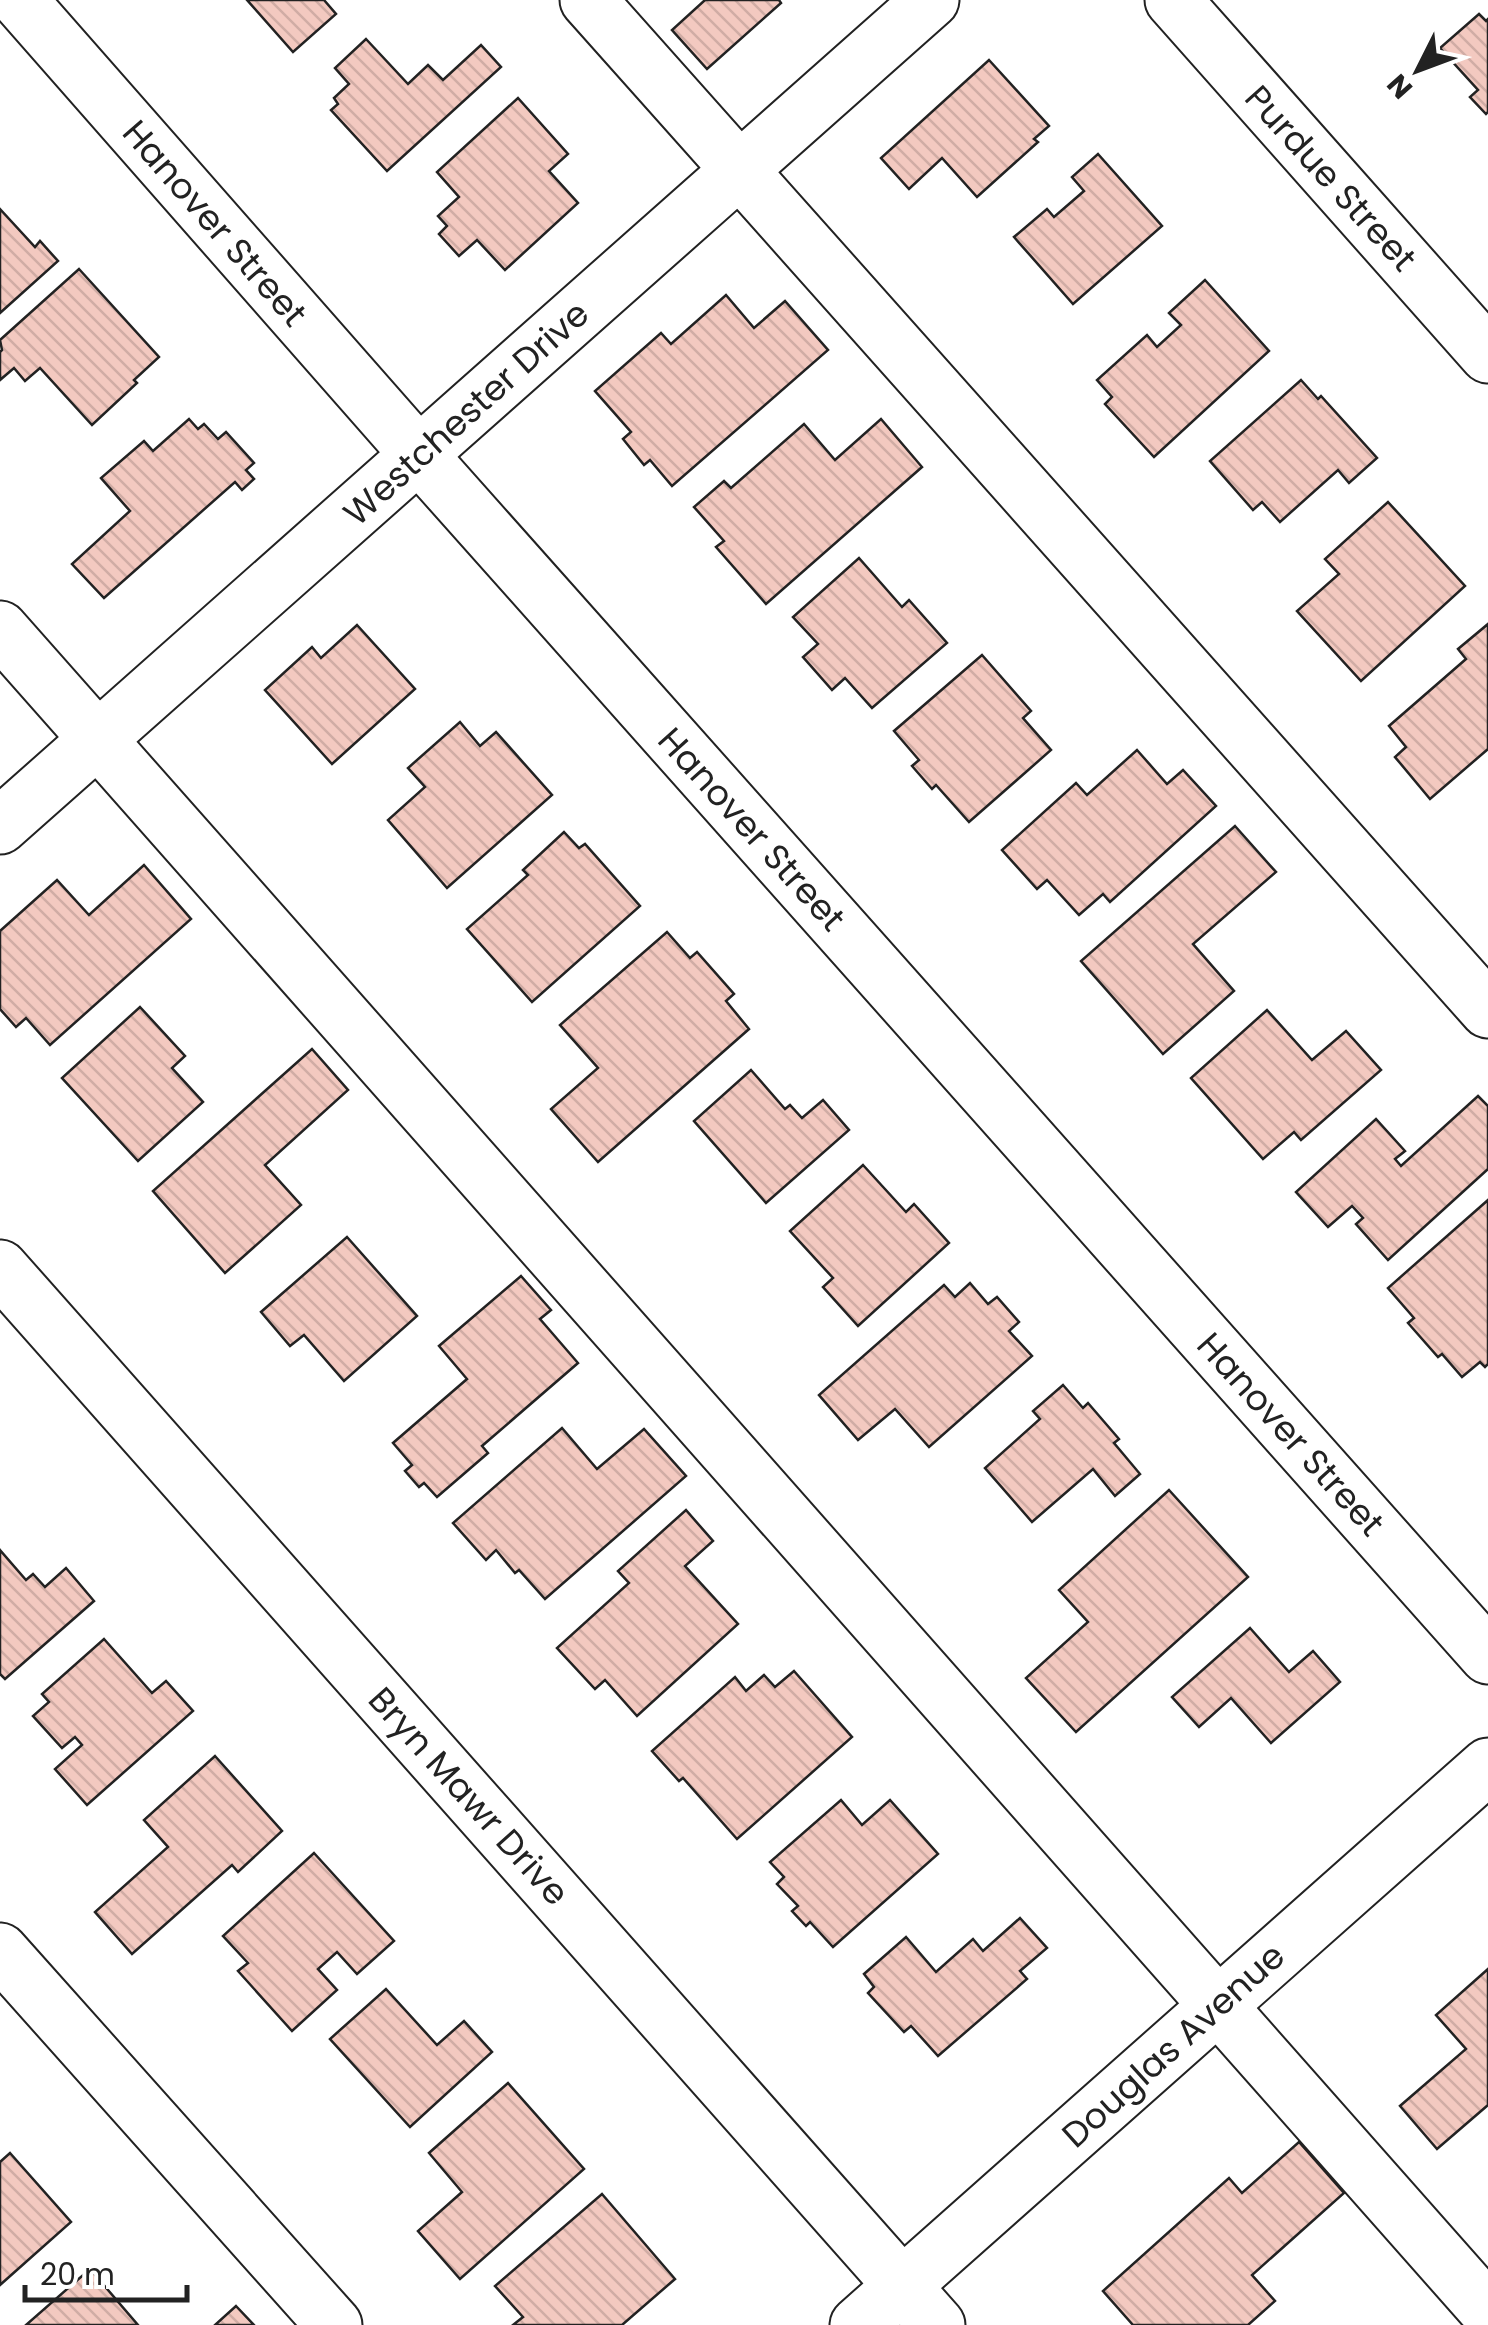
<svg xmlns="http://www.w3.org/2000/svg" width="1488" height="2325" viewBox="0 0 1488 2325" font-family="Poppins,sans-serif">
<style>
.building{fill:url(#building-back-hatch);stroke:#222;stroke-width:2.5}
.lines{fill:none;stroke-linecap:round;stroke-linejoin:round}
.minor-casing{stroke:#222;stroke-width:59}
.minor{stroke:#fff;stroke-width:55}
.labels{text-anchor:middle;dominant-baseline:central;stroke-width:8;stroke-linejoin:round;paint-order:stroke}
.street-label{font-size:35px;fill:#222;stroke:#fff}
</style>
<defs>
<pattern id="building-back-hatch" width="6" height="6" patternUnits="userSpaceOnUse" patternTransform="scale(2.5)"><rect width="6" height="6" fill="#f3c9c0"/><path d="M-1 5l2 2M0 0l6 6M5-1l2 2" fill="none" stroke="#d0aca5"/></pattern>
</defs>
<rect width="100%" height="100%" fill="#fff"/>
<!-- building -->
<g class="building">
<polygon points="247,0 324,0 336,14 293,52"/>
<polygon points="705,0 779,0 781,3 707,69 672,30"/>
<polygon points="1479,14 1486,21 1488,19 1488,112 1486,114 1470,97 1478,90 1440,48"/>
<polygon points="366,39 408,84 428,65 443,80 481,45 501,67 387,171 331,110 338,104 334,98 349,84 335,68"/>
<polygon points="989,60 1049,126 1034,139 1038,142 977,197 942,158 909,189 881,158"/>
<polygon points="518,98 568,154 549,171 578,203 505,270 477,240 459,256 439,234 447,226 438,216 459,197 437,172"/>
<polygon points="1098,154 1162,226 1073,304 1014,237 1047,209 1054,217 1084,191 1072,177"/>
<polygon points="0,209 35,247 40,241 58,261 0,313"/>
<polygon points="79,269 159,357 134,380 137,383 92,425 40,368 25,381 14,368 0,380 0,352 2,350 0,340"/>
<polygon points="1205,280 1269,351 1154,457 1105,404 1112,397 1097,380 1147,335 1157,347 1181,325 1169,313"/>
<polygon points="726,295 754,328 785,301 828,350 672,486 650,460 644,465 623,439 631,432 595,391 661,333 671,344"/>
<polygon points="1301,380 1318,399 1321,396 1377,458 1349,483 1338,470 1280,522 1262,502 1253,510 1210,461"/>
<polygon points="189,419 198,429 204,424 218,439 226,432 254,463 246,470 254,479 242,490 235,482 104,598 72,564 130,511 101,478 144,441 153,451"/>
<polygon points="881,419 922,467 766,604 716,547 724,541 694,507 724,481 731,488 804,424 835,460"/>
<polygon points="1388,502 1465,586 1361,681 1297,611 1339,574 1325,559"/>
<polygon points="859,558 902,607 909,600 947,643 872,708 845,678 832,690 803,657 818,644 793,617"/>
<polygon points="1488,624 1488,749 1430,799 1395,757 1406,747 1389,726 1466,659 1458,649"/>
<polygon points="357,625 415,689 332,764 265,690 312,647 321,658"/>
<polygon points="982,655 1031,711 1023,718 1051,750 969,822 936,785 932,789 912,766 919,760 894,731"/>
<polygon points="460,722 480,746 496,732 552,795 447,888 388,820 425,787 408,768"/>
<polygon points="1137,750 1167,784 1183,770 1216,806 1110,902 1103,894 1079,915 1047,880 1037,889 1002,850 1076,783 1087,795"/>
<polygon points="1235,826 1276,872 1193,944 1234,991 1163,1054 1081,961"/>
<polygon points="564,832 579,848 585,844 640,906 532,1002 467,929 528,875 523,870"/>
<polygon points="144,865 191,919 50,1045 26,1018 16,1027 0,1009 0,931 57,880 89,915"/>
<polygon points="667,932 690,958 697,952 734,994 726,1001 749,1029 598,1162 551,1109 598,1068 560,1025"/>
<polygon points="140,1007 185,1056 172,1068 203,1102 138,1161 62,1078"/>
<polygon points="1267,1010 1312,1060 1346,1031 1381,1070 1301,1140 1294,1132 1263,1159 1191,1078"/>
<polygon points="312,1049 348,1090 265,1165 301,1205 225,1273 153,1191"/>
<polygon points="751,1070 785,1109 790,1105 802,1118 823,1100 849,1130 766,1203 694,1121"/>
<polygon points="1478,1096 1488,1106 1488,1169 1388,1260 1356,1224 1363,1218 1352,1206 1328,1227 1296,1192 1376,1119 1405,1151 1395,1159 1401,1166"/>
<polygon points="863,1165 906,1212 914,1204 949,1243 858,1326 823,1287 833,1278 790,1231"/>
<polygon points="1488,1200 1488,1364 1485,1367 1480,1362 1462,1377 1442,1354 1438,1357 1408,1323 1414,1318 1388,1288"/>
<polygon points="347,1237 417,1316 344,1381 304,1335 290,1346 261,1312"/>
<polygon points="521,1276 551,1310 540,1319 578,1363 482,1446 488,1453 437,1497 424,1483 419,1487 405,1471 412,1465 393,1443 467,1379 439,1346"/>
<polygon points="970,1283 988,1304 997,1297 1019,1322 1009,1331 1032,1356 929,1447 895,1409 858,1440 819,1395 944,1285 955,1297"/>
<polygon points="1063,1385 1083,1408 1088,1403 1119,1439 1114,1443 1140,1474 1115,1496 1093,1469 1032,1522 985,1468 1040,1419 1033,1411"/>
<polygon points="562,1428 597,1469 644,1429 686,1476 545,1599 519,1570 515,1573 496,1550 486,1560 453,1523"/>
<polygon points="1169,1490 1248,1577 1076,1732 1026,1678 1088,1622 1059,1590"/>
<polygon points="686,1510 713,1541 685,1566 738,1624 637,1716 605,1680 595,1689 557,1648 629,1583 618,1571"/>
<polygon points="0,1550 26,1580 33,1574 45,1587 66,1568 94,1601 5,1679 0,1674"/>
<polygon points="1250,1628 1289,1672 1313,1651 1340,1682 1271,1743 1231,1698 1199,1727 1172,1697"/>
<polygon points="104,1639 152,1693 166,1681 193,1711 87,1805 55,1769 82,1745 75,1737 62,1748 33,1716 49,1702 42,1694"/>
<polygon points="794,1671 852,1737 737,1839 683,1778 679,1781 652,1751 735,1677 746,1691 764,1675 775,1687"/>
<polygon points="215,1756 282,1831 238,1872 232,1865 132,1954 95,1912 168,1847 144,1820"/>
<polygon points="841,1800 862,1825 890,1800 938,1854 833,1947 810,1922 806,1926 792,1911 798,1906 777,1884 784,1877 770,1862"/>
<polygon points="314,1853 394,1941 357,1974 337,1952 318,1969 337,1990 292,2031 238,1971 248,1963 223,1936"/>
<polygon points="1020,1918 1047,1948 1020,1971 1027,1979 938,2056 911,2026 904,2032 868,1993 874,1987 864,1974 906,1937 936,1972 973,1939 983,1951"/>
<polygon points="1488,1969 1488,2105 1437,2149 1400,2106 1466,2049 1436,2015"/>
<polygon points="386,1989 437,2045 464,2021 492,2052 410,2127 330,2039"/>
<polygon points="508,2083 584,2169 460,2279 418,2231 462,2192 429,2153"/>
<polygon points="1299,2142 1344,2193 1252,2275 1275,2301 1248,2325 1133,2325 1103,2291 1229,2178 1242,2193"/>
<polygon points="10,2153 71,2222 0,2285 0,2162"/>
<polygon points="602,2194 675,2279 622,2325 513,2325 523,2317 495,2286"/>
<polygon points="90,2269 138,2325 26,2325"/>
<polygon points="236,2306 254,2325 215,2325"/>
</g>
<g class="lines">
<defs>
<g id="minor">
<polyline points="19,0 419,455 1488,1656"/>
<polyline points="588,0 1488,1010"/>
<polyline points="1173,0 1488,355"/>
<polyline points="0,629 1488,2311"/>
<polyline points="0,826 931,0"/>
<polyline points="0,1268 937,2325"/>
<polyline points="0,1951 334,2325"/>
<polyline points="858,2325 1488,1766"/>
</g>
</defs>
<!-- minor casing -->
<use href="#minor" class="minor-casing"/>
<!-- minor -->
<use href="#minor" class="minor"/>
</g>
<g class="labels">
<!-- street labels -->
<g class="street-label">
<text transform="translate(1331 178) rotate(48)">Purdue Street</text>
<text transform="translate(215 223) rotate(49)">Hanover Street</text>
<text transform="translate(466 413) rotate(-42)">Westchester Drive</text>
<text transform="translate(752 829) rotate(48)">Hanover Street</text>
<text transform="translate(1291 1434) rotate(48)">Hanover Street</text>
<text transform="translate(469 1796) rotate(48)">Bryn Mawr Drive</text>
<text transform="translate(1173 2045) rotate(-42)">Douglas Avenue</text>
</g>
</g>
<!-- north arrow -->
<g transform="translate(1418 70) rotate(228)" stroke="#ffffff" stroke-width="8" paint-order="stroke">
<path d="M0-8L18 38L0 25L-18 38Z" fill="#222222"/>
<text y="-15" font-size="28" font-weight="bold" text-anchor="middle" fill="#222222">N</text>
</g>
<!-- scale -->
<path d="M25 2285v15h162v-15" fill="none" stroke="#222222" stroke-width="5"/>
<text x="40" y="2285" font-size="30" fill="#222222" stroke="#ffffff" stroke-width="8" paint-order="stroke">20 m</text>
</svg>
